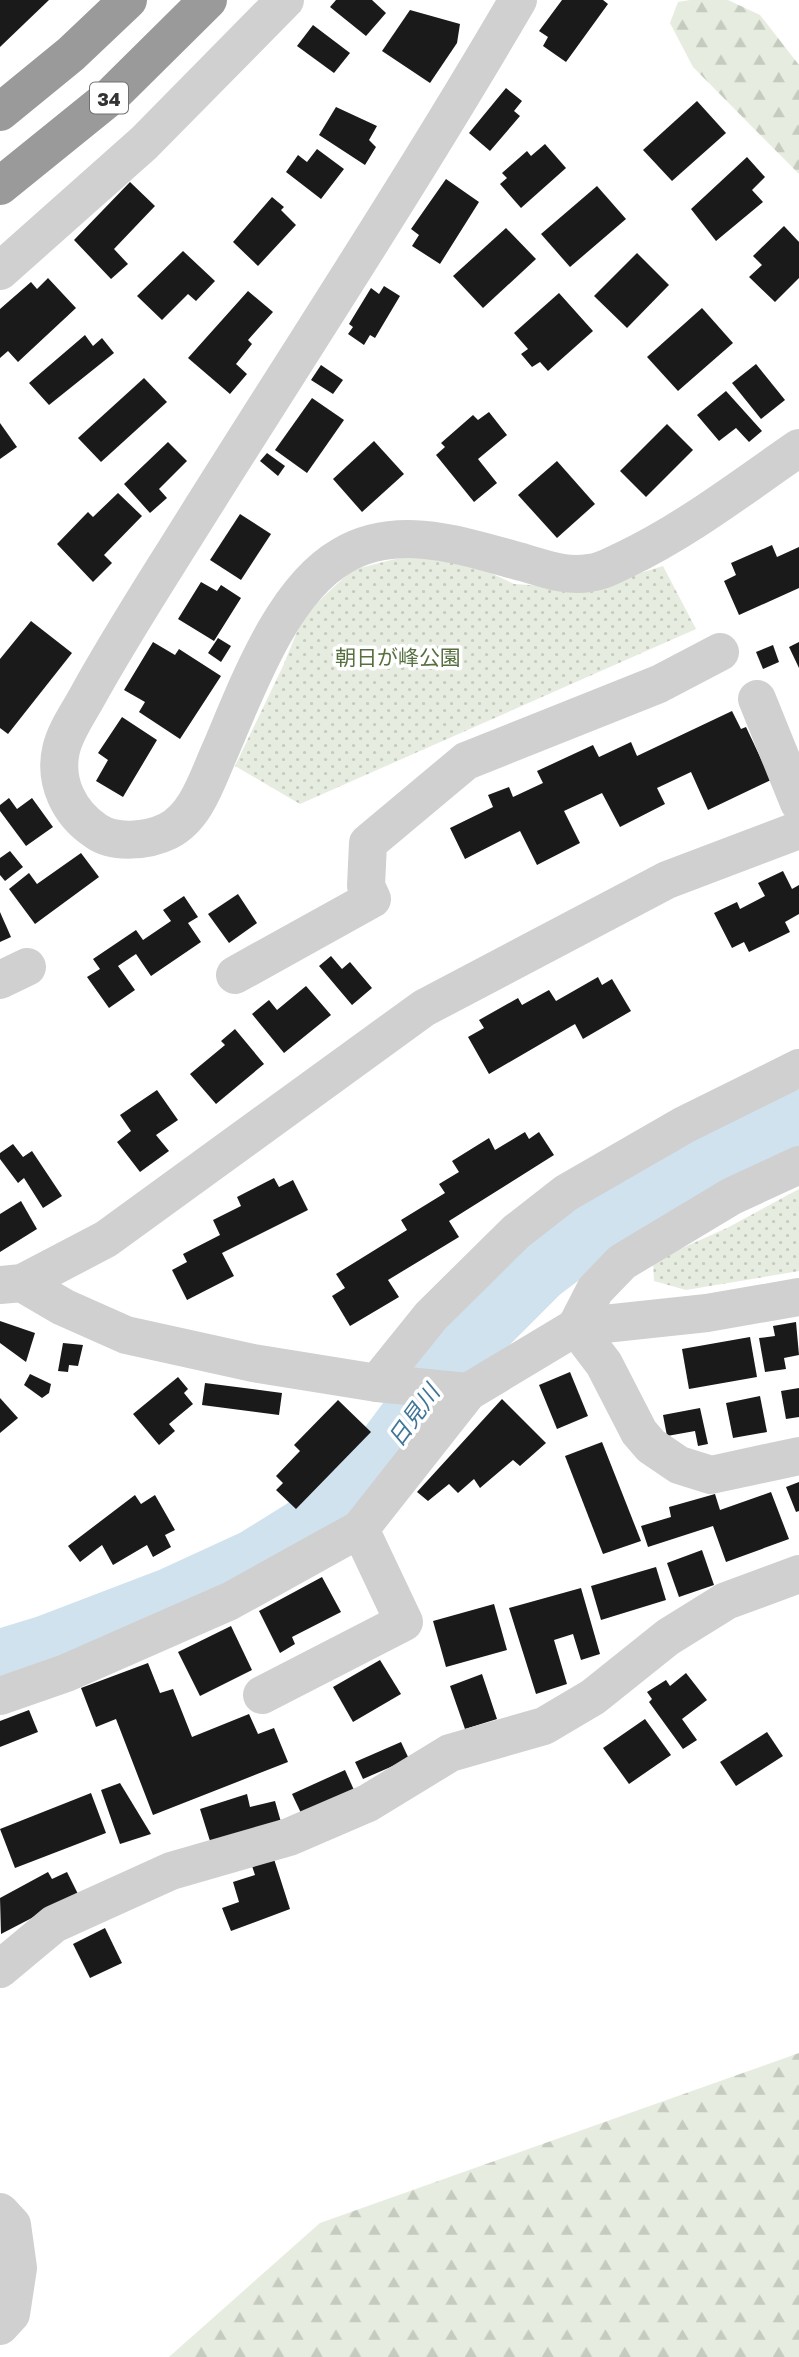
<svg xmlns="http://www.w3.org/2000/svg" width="799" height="2357" viewBox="0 0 799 2357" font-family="'Golos Text','Noto Sans JP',sans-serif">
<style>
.forest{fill:url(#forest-firs)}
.park{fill:url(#park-dots)}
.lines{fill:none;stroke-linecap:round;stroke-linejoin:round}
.river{stroke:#cfe2ee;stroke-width:63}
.building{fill:#1a1a1a}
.minor{stroke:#d0d0d0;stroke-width:38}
.highway{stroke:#9a9a9a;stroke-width:38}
.labels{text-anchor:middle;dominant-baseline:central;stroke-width:7;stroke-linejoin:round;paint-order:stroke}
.shield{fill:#fff;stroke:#707070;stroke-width:2}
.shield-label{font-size:19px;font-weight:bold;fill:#333}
.park-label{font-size:21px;fill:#56703f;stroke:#fff}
.water-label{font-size:23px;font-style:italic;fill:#3f7597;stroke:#fff}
</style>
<defs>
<pattern id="forest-firs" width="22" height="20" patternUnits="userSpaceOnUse" patternTransform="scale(1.75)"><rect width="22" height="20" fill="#e6ecdf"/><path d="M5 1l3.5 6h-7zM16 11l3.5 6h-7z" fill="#c6cbc0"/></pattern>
<pattern id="park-dots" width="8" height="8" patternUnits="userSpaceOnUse" patternTransform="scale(1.75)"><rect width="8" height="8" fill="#e6ecdf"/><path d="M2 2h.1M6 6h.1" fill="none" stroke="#c6cbc0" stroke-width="1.8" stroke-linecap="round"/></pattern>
</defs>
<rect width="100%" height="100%" fill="#fff"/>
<!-- forest -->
<g class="forest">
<polygon points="690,0 728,0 760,15 799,65 799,174 693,67 670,23 678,2"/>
<polygon points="799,2053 799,2357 169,2357 320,2223"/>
</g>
<!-- park -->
<g class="park">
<polygon points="407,556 463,560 514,584 588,589 663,566 696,629 300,804 235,766 283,666 304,615 352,570"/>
<polygon points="799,1189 799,1271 686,1290 654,1281 653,1261 727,1228"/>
</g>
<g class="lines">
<!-- river -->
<polyline class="river" points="0,1661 46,1647 169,1600 256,1560 333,1512 371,1472 466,1344 539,1271 593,1230 647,1196 799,1121"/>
</g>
<!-- building -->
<g class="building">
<polygon points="0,0 49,0 0,47"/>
<polygon points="336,0 372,0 386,13 366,36 330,7"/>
<polygon points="562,0 603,0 608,4 566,62 543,46 548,37 539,31"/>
<polygon points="410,10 460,24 457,43 430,83 382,51"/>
<polygon points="313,25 350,53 334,73 297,46"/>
<polygon points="506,88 522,101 514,111 520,116 490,151 469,133"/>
<polygon points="697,101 726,133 672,181 643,150"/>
<polygon points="336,107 377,126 369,140 376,147 365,165 319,135"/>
<polygon points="545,144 566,168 521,208 500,184 507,178 502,173 527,151 531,156"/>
<polygon points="317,149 344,169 321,199 286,172 298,155 307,162"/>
<polygon points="747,157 765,177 752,190 763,202 716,241 691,209"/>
<polygon points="446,179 479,202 440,264 412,246 419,235 411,229"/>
<polygon points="130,182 155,206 114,249 128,264 111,279 74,240"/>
<polygon points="597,186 626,219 570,267 541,234"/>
<polygon points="272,197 284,207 281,210 296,225 258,266 233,242"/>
<polygon points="784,226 799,242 799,278 775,302 749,277 762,265 753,256"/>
<polygon points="506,228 536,259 483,308 453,276"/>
<polygon points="183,251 215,281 196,301 188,294 162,320 137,296"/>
<polygon points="637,253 669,285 627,328 594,296"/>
<polygon points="48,278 76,308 18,362 8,351 0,358 0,309 31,282 37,289"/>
<polygon points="384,286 400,296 375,338 370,335 364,345 348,334 353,327 349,324 371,288 379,294"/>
<polygon points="248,291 273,312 248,340 252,344 236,364 247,374 230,394 188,358"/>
<polygon points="559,293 593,331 548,371 540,362 532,367 521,354 528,349 514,333"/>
<polygon points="702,308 733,343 678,391 647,357"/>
<polygon points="85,335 93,346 102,338 114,353 49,405 29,383"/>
<polygon points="756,364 785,400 761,419 732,383"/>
<polygon points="321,365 343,380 333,394 311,380"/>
<polygon points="144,378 167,402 101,462 78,438"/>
<polygon points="726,391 762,431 749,442 736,428 719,441 697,415"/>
<polygon points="312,398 344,420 307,473 275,450"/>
<polygon points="489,412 507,435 478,459 497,483 474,502 436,455 445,447 441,443 473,415 478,420"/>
<polygon points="0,423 17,447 0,459"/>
<polygon points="667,424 693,450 646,497 620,471"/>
<polygon points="374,441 404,474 362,512 333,479"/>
<polygon points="168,442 187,461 159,489 167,498 150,513 124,484"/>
<polygon points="267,453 285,466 278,476 260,461"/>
<polygon points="557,461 595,504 557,538 518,495"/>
<polygon points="118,493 142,516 104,555 112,563 93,582 57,544 88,512 93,517"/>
<polygon points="240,514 271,534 241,580 210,560"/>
<polygon points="772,545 777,557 799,547 799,588 739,615 724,581 736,575 731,563"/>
<polygon points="201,582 217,591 221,585 241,598 214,641 178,619"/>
<polygon points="31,621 72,653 8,734 0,728 0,659"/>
<polygon points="218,638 231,646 221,662 208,653"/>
<polygon points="153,642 175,655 179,649 221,676 180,739 139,712 145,702 124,690"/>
<polygon points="799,642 799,668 789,647"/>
<polygon points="773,645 779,662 763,669 756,652"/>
<polygon points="732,711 741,729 746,727 771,780 708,810 691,772 657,788 665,804 620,827 602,793 564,811 580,843 537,865 520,831 465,859 450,828 493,807 488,795 509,787 513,797 543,783 537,771 593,745 599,757 631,742 637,756"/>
<polygon points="122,717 157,740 123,797 96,781 108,760 98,753"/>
<polygon points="9,798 17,809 32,798 53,827 26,846 0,811 0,805"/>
<polygon points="10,851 23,867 5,881 0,875 0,858"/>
<polygon points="81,853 99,877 35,924 9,889 29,873 37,884"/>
<polygon points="783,871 792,889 799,885 799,914 785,922 790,932 749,952 744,942 732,948 714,913 737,902 740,909 765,896 758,883"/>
<polygon points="238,894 257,923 229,943 208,914"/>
<polygon points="184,896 198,917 188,923 201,942 151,976 136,954 118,966 135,990 109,1008 87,977 100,969 93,959 136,930 143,940 171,921 163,910"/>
<polygon points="0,912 11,937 0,942"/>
<polygon points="331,956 342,969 350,962 372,988 352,1005 319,966"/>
<polygon points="598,977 602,985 612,979 631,1011 583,1039 575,1024 489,1074 468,1037 484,1028 479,1020 518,998 522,1005 549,990 556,1001"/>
<polygon points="306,986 331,1015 284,1053 252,1014 269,1000 277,1010"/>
<polygon points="235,1029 264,1064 216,1104 190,1074 225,1045 221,1041"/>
<polygon points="157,1090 178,1120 156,1135 169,1151 140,1172 117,1142 131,1131 120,1115"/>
<polygon points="525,1132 529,1139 539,1132 554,1155 449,1221 459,1237 388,1280 399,1297 350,1326 332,1296 345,1288 336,1274 407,1230 401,1220 445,1193 439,1184 459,1172 452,1161 489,1138 495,1150"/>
<polygon points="13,1144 23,1157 32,1151 62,1196 43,1208 24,1178 18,1183 0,1159 0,1153"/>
<polygon points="274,1178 279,1187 293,1180 308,1210 222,1253 234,1276 187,1300 172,1270 187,1262 183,1254 220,1235 213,1220 241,1206 237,1197"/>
<polygon points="21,1201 37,1229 0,1252 0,1214"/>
<polygon points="0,1321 35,1333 26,1362 0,1343"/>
<polygon points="796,1322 799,1355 784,1358 786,1369 765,1372 759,1338 775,1336 773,1326"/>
<polygon points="750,1337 757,1377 689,1389 682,1349"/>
<polygon points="63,1343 83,1345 78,1366 69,1365 68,1372 58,1371"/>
<polygon points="570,1372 588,1416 557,1429 539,1385"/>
<polygon points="30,1374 51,1384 49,1393 42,1398 24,1385"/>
<polygon points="178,1377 188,1389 184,1393 193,1404 169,1424 175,1431 159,1445 133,1414"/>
<polygon points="205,1383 282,1393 279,1415 202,1405"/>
<polygon points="799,1388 799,1417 786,1419 781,1391"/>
<polygon points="760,1396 767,1432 733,1438 726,1403"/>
<polygon points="0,1398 18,1418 0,1433"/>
<polygon points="502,1399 546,1443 520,1466 513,1460 480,1488 474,1479 458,1493 449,1484 428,1501 417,1492"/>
<polygon points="338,1400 371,1432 296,1509 276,1490 283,1483 276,1476 300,1451 294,1445"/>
<polygon points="700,1408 708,1444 698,1446 695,1431 667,1436 663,1415"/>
<polygon points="602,1442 641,1541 603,1554 565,1456"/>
<polygon points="799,1482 799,1511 796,1512 786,1487"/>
<polygon points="771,1492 789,1539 726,1562 713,1526 648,1547 641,1526 671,1517 669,1507 715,1494 720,1510"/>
<polygon points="135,1495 141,1504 155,1495 175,1530 165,1535 171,1547 153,1557 147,1545 113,1565 102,1545 80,1562 68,1546"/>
<polygon points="702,1550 714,1585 679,1597 667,1563"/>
<polygon points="656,1567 666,1600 601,1620 591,1586"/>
<polygon points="322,1577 341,1612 292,1637 295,1644 280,1653 259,1611"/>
<polygon points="581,1588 600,1654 581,1660 573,1634 554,1640 567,1684 536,1694 509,1608"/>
<polygon points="494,1604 507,1650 446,1667 433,1621"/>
<polygon points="231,1626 252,1670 200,1696 178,1652"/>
<polygon points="380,1660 401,1694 353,1722 333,1687"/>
<polygon points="148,1663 160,1693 173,1689 192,1737 249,1714 258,1734 274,1728 288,1762 153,1815 116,1719 96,1727 81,1688"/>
<polygon points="686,1673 707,1700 682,1719 697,1740 683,1749 649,1702 652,1699 647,1692 666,1680 670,1686"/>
<polygon points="482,1674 497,1719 465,1729 450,1686"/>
<polygon points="29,1710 38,1732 0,1747 0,1721"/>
<polygon points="645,1719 671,1755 629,1784 603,1748"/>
<polygon points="767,1732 783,1756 736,1786 720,1762"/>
<polygon points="401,1742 409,1759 363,1779 355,1762"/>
<polygon points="345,1770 354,1790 301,1813 292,1794"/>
<polygon points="120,1783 151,1834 120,1844 101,1790"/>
<polygon points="91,1793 106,1833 15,1868 0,1829"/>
<polygon points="247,1794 250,1807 275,1801 281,1822 210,1841 200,1809"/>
<polygon points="274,1859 290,1909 231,1931 222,1908 239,1902 233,1882 255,1875 252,1866"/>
<polygon points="48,1872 52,1879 67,1872 78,1894 1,1934 0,1898"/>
<polygon points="105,1928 122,1963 90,1978 73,1944"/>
</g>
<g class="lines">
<!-- minor -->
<g class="minor">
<path d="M518 0C410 185 292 364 179 545 147 596 115 646 86 699 77 715 65 732 61 750 54 782 69 813 96 831 114 844 148 841 168 831 196 817 207 780 219 753 246 691 281 591 342 556 399 522 466 547 525 563 546 569 567 577 589 573 602 572 613 565 624 560 687 530 742 487 799 448"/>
<polyline points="0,271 144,143 285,0"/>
<polyline points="757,699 799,803"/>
<polyline points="235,975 372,899 366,886 368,843 466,761 659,684 720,652"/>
<polyline points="0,980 27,967"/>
<polyline points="22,1283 63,1307 126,1335 253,1363 377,1383 468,1392"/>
<polyline points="0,1285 22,1283 106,1239 424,1008 667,880 799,830"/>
<polyline points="576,1327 604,1364 639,1432 651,1446 679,1465 711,1475 799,1456"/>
<polyline points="576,1327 595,1290 622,1262 732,1196 799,1165"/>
<polyline points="377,1383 431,1316 516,1232 566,1193 684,1125 799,1068"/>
<polyline points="262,1695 404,1622 360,1529"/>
<polyline points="0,1696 66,1673 230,1601 360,1529 468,1392 576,1327 707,1313 799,1297"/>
<polyline points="0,1969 54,1924 171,1871 289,1837 368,1803 450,1753 544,1726 593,1697 668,1637 726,1601 799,1574"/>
<polyline points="0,2212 12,2225 18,2268 11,2314 0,2326"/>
</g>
<!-- highway -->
<g class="highway">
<polyline points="0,112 71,54 128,0"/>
<polyline points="0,186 110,97 208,0"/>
</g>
</g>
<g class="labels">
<!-- shield labels -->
<rect class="shield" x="90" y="82.5" width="38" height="31" rx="5"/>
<g class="shield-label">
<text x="109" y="98">34</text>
</g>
<!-- park labels -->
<g class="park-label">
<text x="398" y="657">朝日が峰公園</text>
</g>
<!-- water labels -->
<g class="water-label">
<text transform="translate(413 1415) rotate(-54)">日見川</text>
</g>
</g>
</svg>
